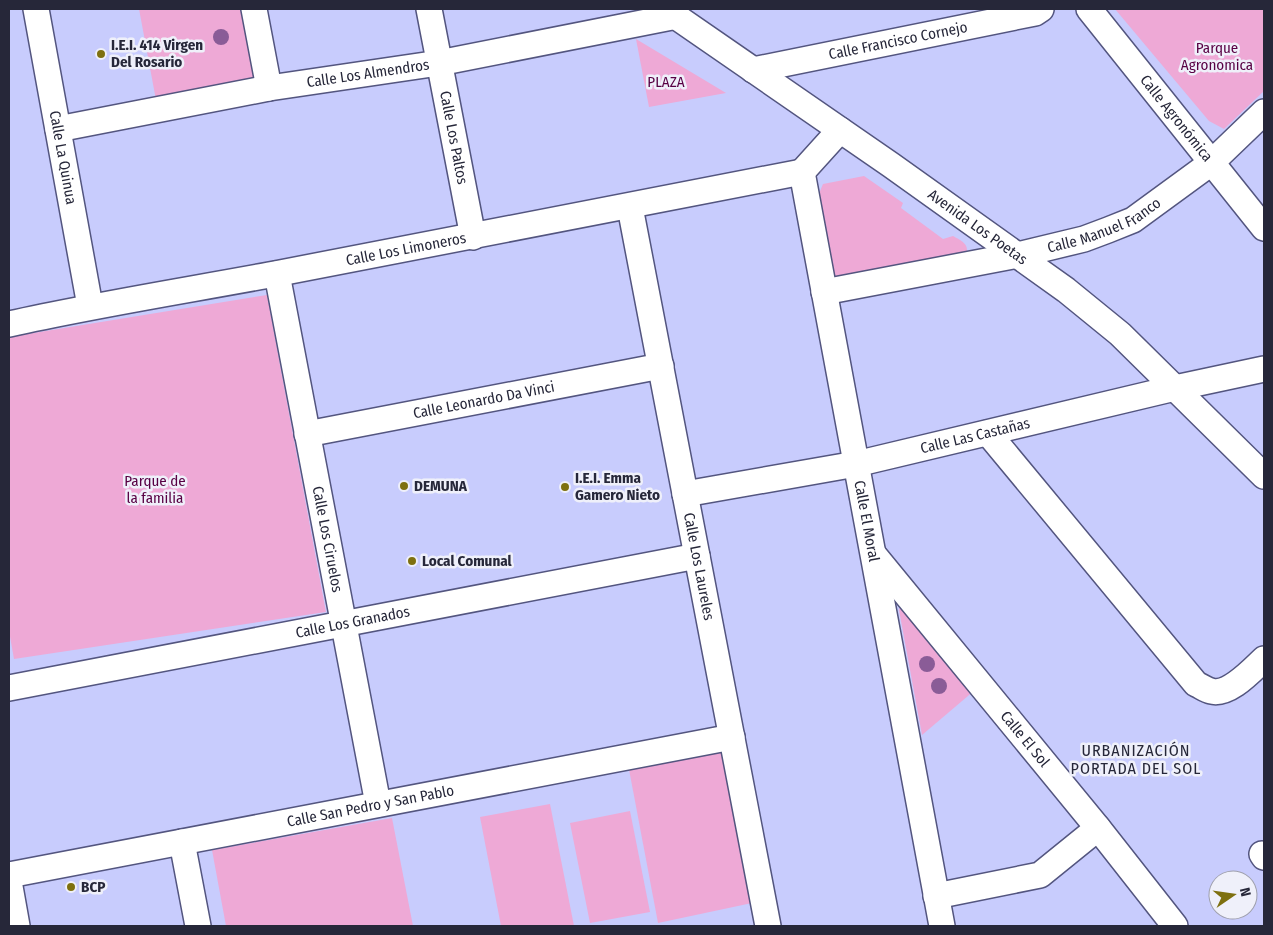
<svg xmlns="http://www.w3.org/2000/svg" width="1273" height="935" viewBox="0 0 1273 935" font-family="'Fira Sans Condensed',sans-serif">
<style>
.green{fill:#eea9d6}
.lines{fill:none;stroke-linecap:round;stroke-linejoin:round}
.minor-casing{stroke:#53557f;stroke-width:28}
.minor{stroke:#fff;stroke-width:25}
.tree{fill:#8a5c97}
.poi-dot{fill:#7e7010;stroke:#eff0fa;stroke-width:2}
.labels{text-anchor:middle;dominant-baseline:central;stroke-width:5;stroke-linejoin:round;paint-order:stroke}
.street-label{font-size:15px;fill:#262739;stroke:#eff0fa}
.poi-label{font-size:15px;font-weight:bold;fill:#262739;stroke:#eff0fa;text-anchor:start}
.park-label{font-size:15px;fill:#580044;stroke:#eff0fa}
.neighbourhood-label{font-size:16px;letter-spacing:1px;fill:#262739;stroke:#eff0fa}
</style>
<rect width="100%" height="100%" fill="#c8ccfd"/>
<!-- green -->
<g class="green">
<polygon points="139,9 246,9 259,79 156,100"/>
<polygon points="1115,9 1264,9 1264,91 1224,129 1209,121"/>
<polygon points="636,39 726,93 649,107"/>
<path d="M864 176 903 203 901 208 943 239 953 236C962 241 971 245 965 256L841 283 833 274 818 196 823 184Z"/>
<polygon points="267,295 326,612 14,659 9,631 9,337"/>
<polygon points="902,602 975,690 922,735 899,610"/>
<polygon points="723,747 752,903 658,923 628,764"/>
<polygon points="550,804 574,926 501,926 480,817"/>
<polygon points="630,811 650,912 590,923 570,823"/>
<polygon points="392,818 413,926 226,926 212,850"/>
</g>
<g class="lines">
<defs>
<g id="minor">
<path id="s1" d="M36 9 90 306"/>
<polyline points="254,9 269,88"/>
<path id="s2" d="M429 9 473 237"/>
<path id="s3" d="M665 9 891 165 1066 290 1120 334 1264 476"/>
<path id="s4" d="M1089 9 1264 228"/>
<path id="s5" d="M753 70 1035 13 1041 9"/>
<path id="s6" d="M58 129 269 88 439 63 677 16"/>
<path id="s7" d="M802 172 942 926"/>
<polyline points="802,172 840,130"/>
<path id="s8" d="M630 207 768 926"/>
<path id="s9" d="M277 274 378 804"/>
<path id="s10" d="M824 292 1018 255 1084 239 1108 230 1133 220 1211 163 1264 112"/>
<path id="s11" d="M9 324C99 304 189 290 280 273 454 240 628 207 802 172"/>
<path d="M988 433 1196 684C1201 686 1206 690 1211 691 1229 696 1252 670 1264 659"/>
<path id="s12" d="M307 434 661 366"/>
<path id="s13" d="M685 494 856 464 1175 388 1264 369"/>
<path id="s14" d="M874 555 1098 828 1175 926"/>
<path id="s15" d="M9 688 697 556"/>
<polyline points="182,842 198,926"/>
<polyline points="1262,854 1264,857"/>
<path id="s16" d="M9 875 732 737"/>
<polyline points="9,881 17,926"/>
<polyline points="936,896 1040,875 1098,828"/>
</g>
</defs>
<!-- minor casing -->
<use href="#minor" class="minor-casing"/>
<!-- minor -->
<use href="#minor" class="minor"/>
</g>
<!-- trees -->
<g class="tree">
<circle cx="221" cy="37" r="8"/>
<circle cx="927" cy="664" r="8"/>
<circle cx="939" cy="686" r="8"/>
</g>
<!-- markers -->
<g class="poi-dot">
<circle cx="101" cy="54" r="5"/>
<circle cx="404" cy="486" r="5"/>
<circle cx="565" cy="487" r="5"/>
<circle cx="412" cy="561" r="5"/>
<circle cx="71" cy="887" r="5"/>
</g>
<g class="labels">
<!-- street labels -->
<g class="street-label">
<text stroke="none"><textPath href="#s5" startOffset="148">Calle Francisco Cornejo</textPath></text>
<text stroke="none"><textPath href="#s6" startOffset="315">Calle Los Almendros</textPath></text>
<text stroke="none"><textPath href="#s4" startOffset="140">Calle Agronómica</textPath></text>
<text stroke="none"><textPath href="#s2" startOffset="131">Calle Los Paltos</textPath></text>
<text stroke="none"><textPath href="#s1" startOffset="151">Calle La Quinua</textPath></text>
<text stroke="none"><textPath href="#s10" startOffset="289">Calle Manuel Franco</textPath></text>
<text stroke="none"><textPath href="#s3" startOffset="381">Avenida Los Poetas</textPath></text>
<text stroke="none"><textPath href="#s11" startOffset="404">Calle Los Limoneros</textPath></text>
<text stroke="none"><textPath href="#s12" startOffset="180">Calle Leonardo Da Vinci</textPath></text>
<text stroke="none"><textPath href="#s13" startOffset="296">Calle Las Castañas</textPath></text>
<text stroke="none"><textPath href="#s7" startOffset="355">Calle El Moral</textPath></text>
<text stroke="none"><textPath href="#s9" startOffset="270">Calle Los Ciruelos</textPath></text>
<text stroke="none"><textPath href="#s8" startOffset="366">Calle Los Laureles</textPath></text>
<text stroke="none"><textPath href="#s15" startOffset="350">Calle Los Granados</textPath></text>
<text stroke="none"><textPath href="#s14" startOffset="238">Calle El Sol</textPath></text>
<text stroke="none"><textPath href="#s16" startOffset="368">Calle San Pedro y San Pablo</textPath></text>
</g>
<!-- poi labels -->
<g class="poi-label">
<text x="111" y="45">I.E.I. 414 Virgen<tspan x="111" dy="17">Del Rosario</tspan></text>
<text x="575" y="478">I.E.I. Emma<tspan x="575" dy="17">Gamero Nieto</tspan></text>
<text x="414" y="486">DEMUNA</text>
<text x="422" y="561">Local Comunal</text>
<text x="81" y="887">BCP</text>
</g>
<!-- park labels -->
<g class="park-label">
<text x="1217" y="48">Parque<tspan x="1217" dy="17">Agronomica</tspan></text>
<text x="666" y="82">PLAZA</text>
<text x="155" y="481">Parque de<tspan x="155" dy="17">la familia</tspan></text>
</g>
<!-- neighbourhood labels -->
<g class="neighbourhood-label">
<text x="1136" y="750">URBANIZACIÓN<tspan x="1136" dy="18">PORTADA DEL SOL</tspan></text>
</g>
</g>
<!-- border -->
<rect width="1273" height="935" fill="none" stroke="#262739" stroke-width="20"/>
<!-- north arrow -->
<g transform="translate(1233 895) rotate(77)"><circle r="24" fill="#eff0fa" stroke="#9fa0ad"/>
<path d="M0-4L9 19L0 12L-9 19Z" fill="#7e7010"/>
<text y="-8" font-size="14" font-weight="bold" text-anchor="middle" fill="#262739">N</text>
</g>
</svg>
